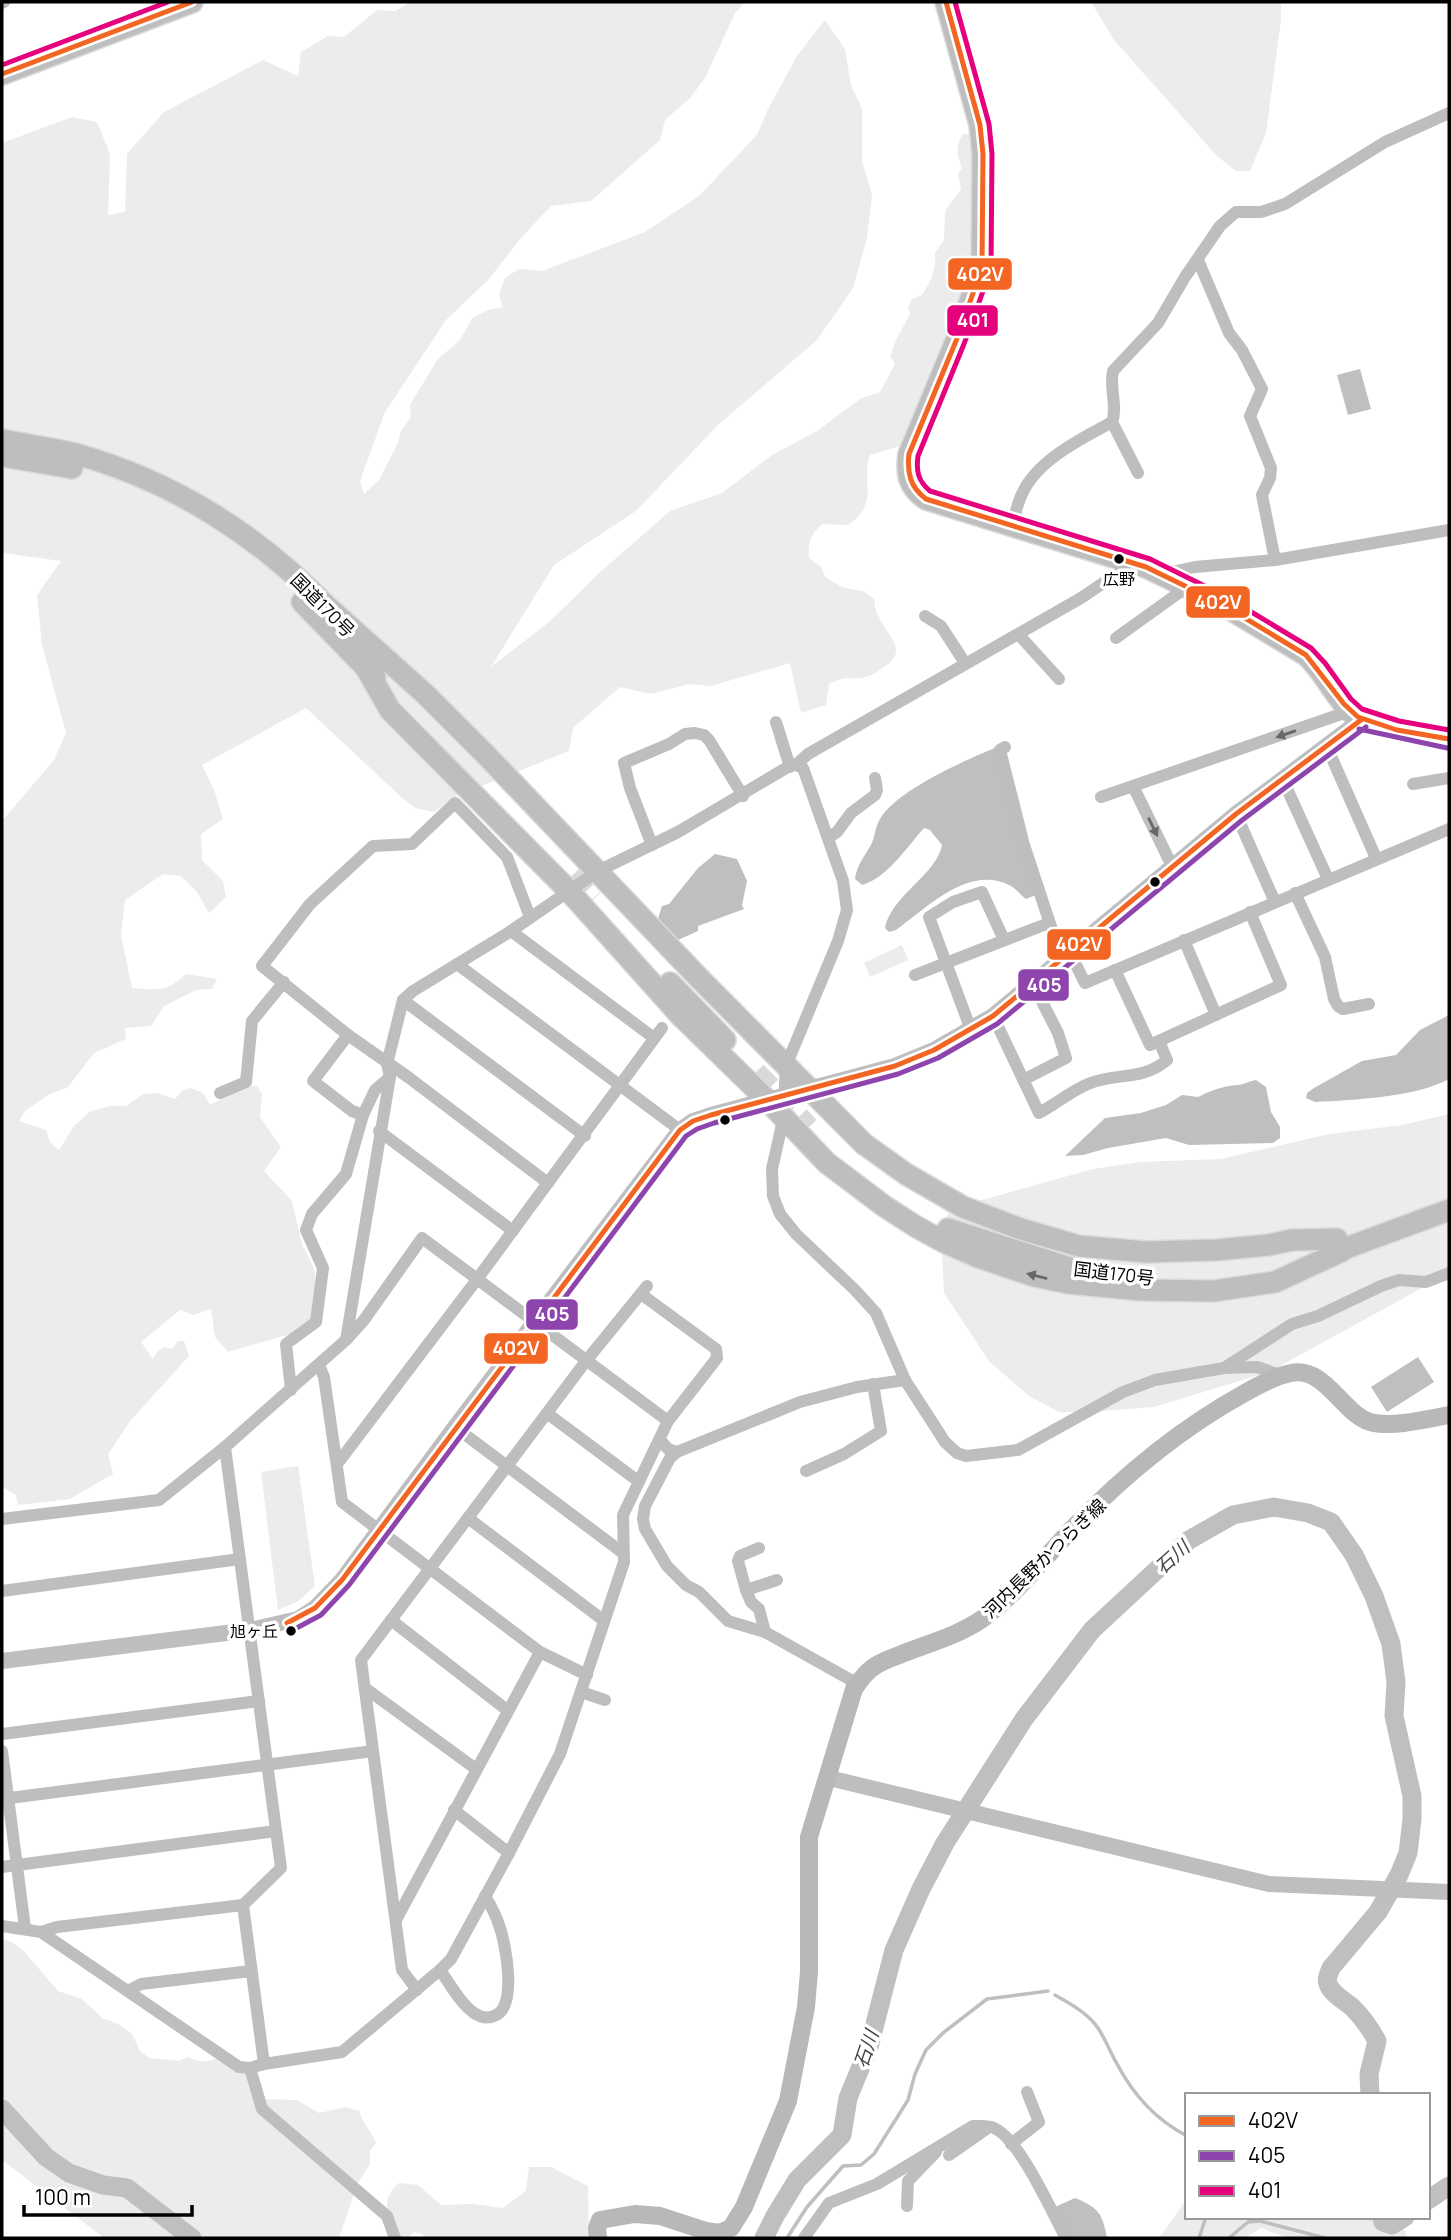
<svg xmlns="http://www.w3.org/2000/svg" width="1451" height="2240" viewBox="0 0 1451 2240" font-family="Manrope,'Noto Sans JP',sans-serif">
<style>
.green{fill:#ececec}
.water{fill:#bfbfbf}
.lines{fill:none;stroke-linecap:round;stroke-linejoin:round}
.stream{stroke:#bfbfbf;stroke-width:3.5}
.river{stroke:#bfbfbf;stroke-width:19}
.trunk-tunnel{stroke:#d9d9d9;stroke-width:21;stroke-dasharray:21 10;stroke-linecap:butt}
.trunk-casing{stroke:#dbdbdb;stroke-width:24}
.minor{stroke:#bebebe;stroke-width:12}
.tertiary{stroke:#bebebe;stroke-width:16}
.secondary{stroke:#b8b8b8;stroke-width:18}
.trunk{stroke:#bebebe;stroke-width:21}
.bus-1-casing{stroke:#fff;stroke-width:10}
.bus-2-casing{stroke:#fff;stroke-width:10}
.bus-3-casing{stroke:#fff;stroke-width:10}
.bus-1{stroke:#f26522;stroke-width:5}
.bus-2{stroke:#8e44ad;stroke-width:5}
.bus-3{stroke:#e5007d;stroke-width:5}
.oneway{fill:#686868}
.bus-dot{fill:#000;stroke:#fff;stroke-width:2.5}
.labels{text-anchor:middle;dominant-baseline:central;stroke-width:7;stroke-linejoin:round;paint-order:stroke}
.bus-label{font-size:16px;fill:#000;stroke:#fff}
.street-label{font-size:18px;fill:#000;stroke:#fff}
.water-label{font-size:19px;font-style:italic;fill:#444;stroke:#fff}
.line-badge{stroke:#fff;stroke-width:2.5}
.badge-label{font-size:19px;text-anchor:middle;font-weight:bold;fill:#fff}
</style>
<rect width="100%" height="100%" fill="#fff"/>
<!-- green -->
<g class="green">
<path d="M411 2H745L735 13 705 78 691 97 665 120 660 140 591 201 551 206 521 238 489 279 446 320 385 412 360 481 364 494 379 480 398 443 401 431 411 417 410 405 437 360 460 340 472 318 488 310 503 307 499 295 505 278 519 269 542 271 645 232 699 196 757 135 768 109 797 56 825 20 845 49 851 85 862 109V161L872 195 867 238 853 288 817 340 719 424 636 511 554 565 491 667 549 622 598 574 670 511 722 493 772 455 817 431 860 399 880 392 895 364 890 356 895 342 910 314 908 307 912 299 922 295C931 281 936 270 935 253L944 240 945 211 961 189 958 174 962 168C957 157 955 145 963 134H973L976 262 957 324 903 445 870 455C860 485 881 501 848 525L822 524C810 535 808 542 809 558L821 567 826 578 844 588 863 591 874 599C875 605 875 611 878 615 887 637 912 651 881 669 877 672 871 676 866 677 852 681 848 674 829 684L826 705 801 713 790 663 711 686 689 684 651 694 620 687 573 728 569 751 454 797 434 812 415 808 401 797 306 708 202 765 214 790 223 819 201 834 202 860 223 881 226 897 209 913 197 892 181 876 163 874 125 900 121 936 132 988C158 990 167 992 186 974L217 979 212 989 196 990 164 1006 151 1026 125 1028 126 1039 94 1053 68 1087 48 1095 25 1111 19 1121 46 1130 50 1142 59 1150 74 1126 89 1112 109 1106H126L143 1094 157 1093 175 1099 182 1091 191 1088 203 1093 210 1105 244 1087 257 1086 262 1094 260 1117 281 1147 264 1171 292 1201 302 1244 314 1268 317 1291 313 1318 290 1334 228 1352 215 1337 211 1309 193 1315 180 1310 141 1342 153 1359 157 1352 165 1347 172 1349 178 1341H184L189 1356 131 1420 108 1454 113 1474 70 1499 18 1505 16 1495 2 1487V821L54 760 66 733 42 645 37 595 61 561 2 553V143L72 117 97 122 110 154 108 215 125 212 127 154 164 112 263 60 298 76 301 52 328 36 344 37 377 10 395 11Z"/>
<polygon points="1091,2 1281,2 1281,20 1266,133 1250,171 1236,171 1217,156 1114,40"/>
<polygon points="902,945 908,960 870,977 864,963"/>
<polygon points="1449,1114 1449,1278 1422,1288 1269,1372 1154,1407 1093,1412 1059,1412 1029,1396 989,1361 944,1293 941,1232 950,1209 1093,1169 1140,1162 1221,1159 1329,1134 1402,1125"/>
<polygon points="298,1466 315,1586 297,1602 278,1610 261,1472"/>
<path d="M2 1939 12 1942 23 1950 58 1991 82 1999 102 2018 118 2024 132 2034 140 2051 149 2058 179 2061 188 2057 202 2062 217 2059 240 2073H247L255 2099 297 2100 319 2113 346 2107 359 2111C363 2124 371 2130 376 2143L370 2151V2164L357 2185 339 2238H104L2 2160Z"/>
<path d="M529 2167H551L588 2186 589 2238H425L422 2234 414 2232 408 2238H400C390 2216 377 2202 399 2183L418 2185 441 2205 473 2204 503 2208 526 2191Z"/>
<polygon points="1187,2199 1187,2217 1386,2217 1404,2230 1408,2238 1287,2238 1261,2228 1245,2238 1159,2238"/>
</g>
<!-- water -->
<g class="water">
<polygon points="1360,369 1371,409 1348,415 1337,375"/>
<path d="M995 748 1017 839 1036 895 1026 899C1020 895 1016 888 1009 885 968 865 927 908 896 930L889 932 885 928C891 896 937 874 942 845L930 830 924 828C908 846 886 879 862 885L855 879C857 865 864 857 871 845 875 837 875 827 880 819 896 791 965 760 995 748Z"/>
<polygon points="715,854 737,859 747,881 742,905 744,909 698,926 698,931 678,940 658,919 662,906 669,904 698,868"/>
<path d="M1449 1015V1079C1416 1097 1354 1100 1315 1102L1306 1098 1307 1093 1314 1088 1362 1061 1396 1055 1420 1030Z"/>
<path d="M1256 1080 1266 1087 1271 1112 1280 1127V1138L1273 1143 1189 1145 1166 1138 1108 1148 1083 1155 1065 1156 1105 1118 1141 1113 1166 1105 1182 1095 1198 1097C1212 1090 1223 1086 1238 1085 1245 1084 1250 1081 1256 1080Z"/>
<polygon points="1418,1357 1434,1382 1387,1412 1371,1387"/>
<path d="M1075 2198C1099 2208 1102 2213 1107 2238H1072L1055 2207Z"/>
</g>
<g class="lines">
<!-- stream -->
<g class="stream">
<path d="M1055 1995C1069 2003 1084 2011 1095 2024 1104 2035 1109 2050 1116 2062 1132 2093 1156 2120 1187 2136"/>
<polyline points="787,2238 807,2207 843,2166 861,2165 874,2154 908,2100 915,2074 926,2050 943,2033 987,1999 1048,1991"/>
<polyline points="1199,2238 1206,2217"/>
<polyline points="1229,2238 1248,2222 1260,2221 1325,2238"/>
</g>
<!-- river -->
<g class="river">
<polyline points="2,2109 46,2157 69,2173 103,2185 127,2188 192,2238"/>
<polyline points="1428,2200 1449,2186"/>
<polyline points="1382,2217 1383,2222 1392,2225 1405,2217"/>
<path d="M764 2238 775 2216 797 2180 842 2135 848 2098 869 2047 894 1950 921 1889 945 1843 1024 1719 1092 1630 1189 1540 1233 1515 1274 1507 1308 1513 1331 1522 1354 1555 1374 1596 1391 1644 1396 1682 1394 1716 1412 1796V1819L1408 1853 1399 1875 1378 1912 1331 1968C1329 1973 1326 1979 1328 1984 1332 1995 1346 2001 1353 2008 1363 2018 1370 2028 1377 2041L1369 2074 1370 2095"/>
</g>
<!-- trunk-tunnel -->
<g class="trunk-tunnel">
<polyline points="578,870 600,893"/>
<polyline points="756,1072 809,1127"/>
</g>
<defs>
<g id="trunk">
<path d="M946 2 980 125 983 154 982 268 956 341 909 454C906 474 909 487 926 499L1146 567 1220 603 1306 655C1324 671 1333 694 1350 711 1367 727 1425 735 1449 739"/>
<polyline points="2,74 192,2"/>
<path d="M2 440C26 445 52 448 76 454 173 481 260 536 329 609"/>
<polyline points="2,456 72,468"/>
<polyline points="319,599 424,693 489,758 699,978 864,1144 906,1174 963,1207 1021,1229 1079,1246 1146,1252 1216,1250 1269,1245 1292,1240 1337,1239"/>
<polyline points="302,602 375,677"/>
<polyline points="366,668 390,710 569,891 681,1016 766,1099 827,1163 884,1206 915,1226 946,1243 978,1257 1034,1276 1068,1283 1140,1290 1214,1291 1275,1282 1342,1251"/>
<polyline points="670,983 725,1040"/>
<polyline points="948,1229 1073,1269 1101,1273"/>
<polyline points="1330,1254 1449,1210"/>
</g>
</defs>
<!-- trunk casing -->
<use href="#trunk" class="trunk-casing"/>
<!-- minor -->
<g class="minor">
<polyline points="2,3 4,2"/>
<polyline points="1198,260 1229,333 1242,350 1262,389 1250,416 1271,468 1270,478 1262,495 1275,560"/>
<polyline points="1112,422 1138,473"/>
<path d="M1012 526C1015 516 1017 504 1022 494 1037 460 1081 439 1112 422 1118 407 1109 388 1113 371L1158 323 1185 277 1220 226 1236 212H1261L1285 204 1385 142 1449 113"/>
<polyline points="1162,574 1195,567 1275,560 1449,530"/>
<polyline points="925,616 941,626 965,663"/>
<polyline points="1019,635 1059,679"/>
<polyline points="1116,638 1187,587"/>
<polyline points="776,722 790,767"/>
<polyline points="1005,747 1000,750 1024,845 1062,960"/>
<polyline points="1327,747 1376,858"/>
<polyline points="797,764 808,754 1081,598 1133,563"/>
<polyline points="1283,780 1328,879"/>
<polyline points="1413,784 1449,778"/>
<polyline points="1133,786 1173,868"/>
<polyline points="1101,797 1350,711"/>
<polyline points="1236,814 1275,902"/>
<polyline points="828,838 837,832 851,813 875,795 877,790 875,778"/>
<polyline points="652,845 630,788 624,763 669,744 685,734 695,733 704,735 709,740 743,796"/>
<polyline points="1295,893 1325,957 1334,999 1338,1006 1343,1009 1369,1004"/>
<polyline points="530,917 507,857 455,803 412,844 373,846 310,904 262,966 348,1035 408,1077 548,1183"/>
<polyline points="511,931 654,1038"/>
<polyline points="1184,940 1216,1015"/>
<polyline points="1070,953 1085,983 1449,829"/>
<polyline points="457,964 680,1130"/>
<polyline points="1115,970 1150,1045 1281,985 1250,912"/>
<polyline points="915,975 1049,923"/>
<polyline points="403,1000 585,1136"/>
<path d="M993 1016 1039 1113C1056 1104 1071 1091 1088 1084 1116 1072 1141 1082 1167 1060L1159 1041"/>
<polyline points="971,1030 929,917 953,902 982,892 1004,940"/>
<polyline points="348,1035 313,1081 352,1111 363,1115 375,1090 390,1077"/>
<polyline points="1023,1080 1066,1058 1058,1033 1033,984"/>
<polyline points="220,1093 246,1082 252,1021 284,982"/>
<polyline points="379,1131 513,1231"/>
<polyline points="347,1339 364,1320 422,1238 668,1421"/>
<polyline points="319,1365 324,1377 342,1502 540,1652 587,1675"/>
<polyline points="1224,1368 1292,1324 1318,1316 1381,1286 1399,1280 1426,1282 1449,1273"/>
<polyline points="291,1390 286,1344 316,1322 323,1268 306,1230 312,1214 346,1174 363,1115"/>
<polyline points="548,1414 638,1481"/>
<polyline points="455,1427 623,1553"/>
<polyline points="660,1440 668,1449 677,1452 800,1402 857,1387 905,1380"/>
<polyline points="225,1447 281,1868 243,1905 264,2064"/>
<polyline points="677,1452 670,1458 645,1506 643,1519 645,1529 667,1566 686,1585 699,1592 728,1621 765,1632 858,1684"/>
<polyline points="338,1463 478,1278 662,1028"/>
<polyline points="806,1471 844,1454 881,1431 873,1384"/>
<polyline points="468,1518 603,1620"/>
<polyline points="2,1519 159,1500 225,1447 346,1340 390,1077 387,1064 403,1000 413,991 511,931 598,871 678,832 793,764 803,768 843,881 847,910 838,941 786,1066 783,1120 772,1169 773,1196 780,1214 796,1234 855,1290 876,1313 905,1380 945,1442 957,1453 966,1456 1018,1450 1123,1392 1155,1380 1224,1368 1257,1367 1283,1376"/>
<polyline points="759,1548 740,1556 738,1561 746,1590 751,1602 759,1609 765,1632"/>
<polyline points="746,1590 777,1580"/>
<polyline points="2,1591 240,1559"/>
<polyline points="391,1620 507,1710"/>
<polyline points="365,1688 476,1769"/>
<polyline points="581,1692 605,1700"/>
<polyline points="2,1734 259,1701"/>
<polyline points="2,1751 25,1928"/>
<polyline points="2,1799 373,1751"/>
<polyline points="454,1810 509,1853"/>
<polyline points="2,1867 276,1831"/>
<polyline points="396,1920 540,1652"/>
<polyline points="2,1926 41,1932 239,2067 250,2068 264,2064 342,2052 440,1970 451,1959 509,1853 560,1754 624,1562 623,1515 668,1421 717,1358 716,1349 641,1294"/>
<polyline points="41,1932 57,1927 243,1905"/>
<path d="M440 1970C450 1984 460 2003 474 2013 480 2017 487 2019 494 2016 518 2008 506 1944 499 1925 496 1915 491 1906 485 1896"/>
<polyline points="417,1990 402,1970 361,1660 586,1361 647,1286"/>
<polyline points="128,1991 141,1984 251,1971"/>
<polyline points="250,2068 262,2109 387,2216 395,2238"/>
<polyline points="1011,2144 1039,2122 1027,2092"/>
<polyline points="949,2155 989,2127"/>
<polyline points="907,2206 908,2181 936,2152"/>
<path d="M804 2238 829 2203 877 2184 973 2126C979 2126 988 2125 994 2128 1020 2139 1052 2213 1066 2238"/>
</g>
<!-- tertiary -->
<g class="tertiary">
<polyline points="2,1661 250,1630 298,1619 315,1608 342,1580 455,1427 680,1130 693,1121 711,1115 895,1066 934,1050 993,1016 1236,814 1361,720"/>
<polyline points="829,1778 1269,1884 1449,1892"/>
</g>
<!-- secondary -->
<path class="secondary" d="M598 2238 597 2228 600 2220 635 2214 660 2216 706 2231 719 2233 731 2228 744 2207 788 2101 806 2007 809 1972V1837L854 1689C859 1682 864 1674 871 1669 880 1661 893 1658 904 1653 930 1643 959 1635 982 1619 1017 1594 1043 1559 1072 1529 1122 1477 1180 1429 1243 1394 1257 1386 1275 1376 1291 1373 1325 1366 1342 1413 1370 1422 1391 1428 1428 1419 1449 1415"/>
<!-- trunk -->
<use href="#trunk" class="trunk"/>
<defs>
<g id="bus-1">
<path d="M946 2 980 125 983 154 982 268 956 341 909 454C907 473 910 487 926 499L1146 567 1220 603 1306 655 1344 704 1358 717 1397 730 1449 739"/>
<polyline points="2,74 192,2"/>
<polyline points="287,1623 315,1608 342,1580 680,1130 693,1121 711,1115 895,1066 934,1050 993,1016 1236,814 1361,720"/>
</g>
<g id="bus-2">
<polyline points="1359,729 1447,748"/>
<polyline points="291,1631 321,1615 349,1585 686,1136 697,1129 714,1123 898,1074 938,1058 997,1024 1241,821 1366,727"/>
</g>
<g id="bus-3">
<path d="M955 2 989 124 992 154 991 269 964 344 918 456C916 471 918 481 930 491L1150 559 1225 596 1311 648 1325 663 1351 699 1362 709 1399 721 1449 730"/>
<polyline points="2,65 168,2"/>
</g>
</defs>
<!-- bus-1 casing -->
<use href="#bus-1" class="bus-1-casing"/>
<!-- bus-2 casing -->
<use href="#bus-2" class="bus-2-casing"/>
<!-- bus-3 casing -->
<use href="#bus-3" class="bus-3-casing"/>
<!-- bus-1 -->
<use href="#bus-1" class="bus-1"/>
<!-- bus-2 -->
<use href="#bus-2" class="bus-2"/>
<!-- bus-3 -->
<use href="#bus-3" class="bus-3"/>
</g>
<!-- one-way arrows -->
<defs><path id="oneway-solid" d="M-6-.8H1V-3.2L6.5 0L1 3.2V.8H-6Z" transform="scale(1.75)"/></defs>
<g class="oneway">
<use href="#oneway-solid" transform="translate(1286 734) rotate(161)"/>
<use href="#oneway-solid" transform="translate(1153 827) rotate(64)"/>
<use href="#oneway-solid" transform="translate(1037 1276) rotate(-166)"/>
</g>
<!-- markers -->
<g class="bus-dot">
<circle cx="1119" cy="559" r="6"/>
<circle cx="1155" cy="882" r="6"/>
<circle cx="725" cy="1120" r="6"/>
<circle cx="291" cy="1631" r="6"/>
</g>
<g class="labels">
<!-- bus labels -->
<g class="bus-label">
<text x="1119" y="579">広野</text>
<text x="278" y="1631" text-anchor="end">旭ヶ丘</text>
</g>
<!-- street labels -->
<g class="street-label">
<text transform="translate(323 605) rotate(45)">国道170号</text>
<text transform="translate(1114 1273) rotate(7)">国道170号</text>
<text transform="translate(1044 1558) rotate(-44)">河内長野かつらぎ線</text>
</g>
<!-- water labels -->
<g class="water-label">
<text transform="translate(1172 1557) rotate(-42)">石川</text>
<text transform="translate(866 2049) rotate(-71)">石川</text>
</g>
</g>
<g class="line-badge">
<rect x="947" y="257" width="66" height="34" rx="7" fill="#f26522"/>
<rect x="946" y="304" width="53" height="33" rx="7" fill="#e5007d"/>
<rect x="1185" y="585" width="66" height="34" rx="7" fill="#f26522"/>
<rect x="1046" y="928" width="66" height="33" rx="7" fill="#f26522"/>
<rect x="1017" y="968" width="53" height="34" rx="7" fill="#8e44ad"/>
<rect x="525" y="1298" width="54" height="33" rx="7" fill="#8e44ad"/>
<rect x="483" y="1332" width="66" height="33" rx="7" fill="#f26522"/>
</g>
<g class="badge-label">
<text x="980" y="281">402V</text>
<text x="973" y="327">401</text>
<text x="1218" y="609">402V</text>
<text x="1079" y="951">402V</text>
<text x="1044" y="992">405</text>
<text x="552" y="1321">405</text>
<text x="516" y="1355">402V</text>
</g>
<!-- border -->
<rect width="1451" height="2240" fill="none" stroke="#000000" stroke-width="7"/>
<!-- legend -->
<rect x="1185" y="2093" width="245" height="126" fill="#ffffff" stroke="#999999" stroke-width="2"/>
<rect x="1199" y="2116" width="35" height="10" fill="#f26522" stroke="#999999" stroke-width="2"/>
<text x="1248" y="2128" font-size="21" fill="#000000">402V</text>
<rect x="1199" y="2151" width="35" height="10" fill="#8e44ad" stroke="#999999" stroke-width="2"/>
<text x="1248" y="2163" font-size="21" fill="#000000">405</text>
<rect x="1199" y="2186" width="35" height="10" fill="#e5007d" stroke="#999999" stroke-width="2"/>
<text x="1248" y="2198" font-size="21" fill="#000000">401</text>
<!-- scale -->
<path d="M24 2205v10h168v-10" fill="none" stroke="#000000" stroke-width="3.5"/>
<text x="35" y="2205" font-size="21" fill="#000000" stroke="#ffffff" stroke-width="5" paint-order="stroke">100 m</text>
</svg>
